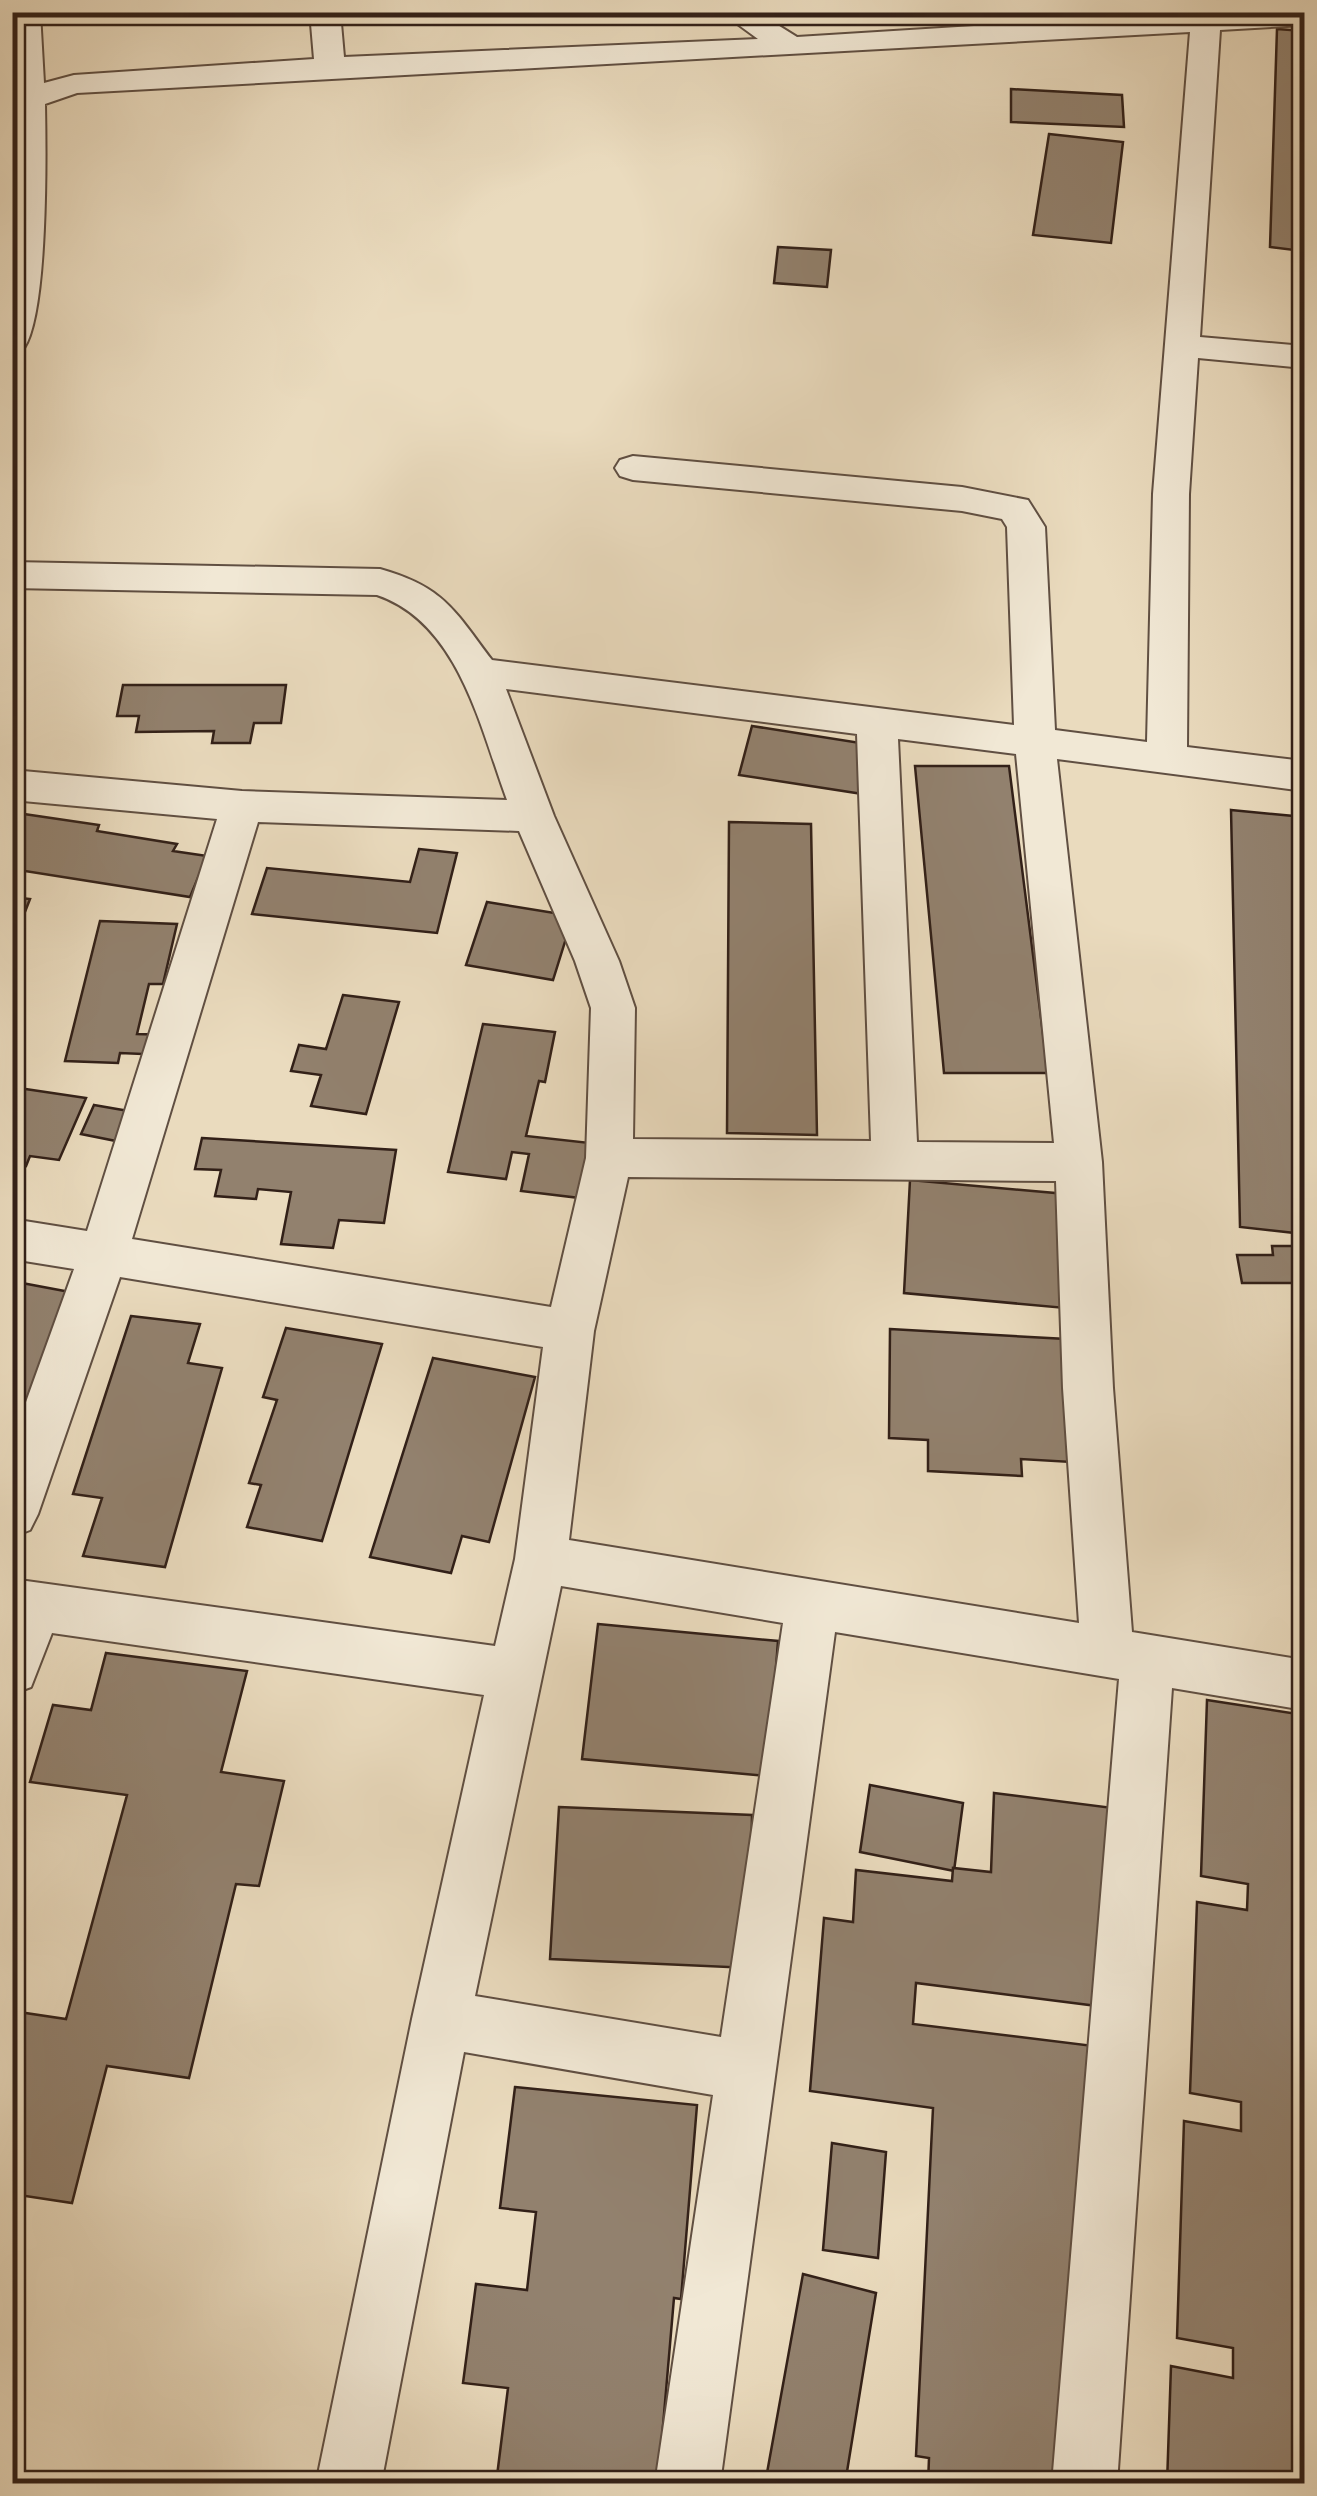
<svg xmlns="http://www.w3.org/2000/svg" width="1317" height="2496" viewBox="0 0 1317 2496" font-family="'Libre Bodoni',serif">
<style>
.building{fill:#92816e;stroke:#322018;stroke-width:2.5}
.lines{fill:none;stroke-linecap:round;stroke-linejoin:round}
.minor-casing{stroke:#604f42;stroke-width:4}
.minor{fill:#f1e8d5;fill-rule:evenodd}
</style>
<rect width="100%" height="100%" fill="#eadbbe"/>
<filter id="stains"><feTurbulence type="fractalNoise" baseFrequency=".002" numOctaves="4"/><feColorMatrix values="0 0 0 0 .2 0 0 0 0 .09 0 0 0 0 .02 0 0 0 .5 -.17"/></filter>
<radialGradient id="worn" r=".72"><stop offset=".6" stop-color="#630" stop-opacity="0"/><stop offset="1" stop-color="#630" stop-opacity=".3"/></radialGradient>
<!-- building -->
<g class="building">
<polygon points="1277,29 1304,31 1304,274 1303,251 1270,247"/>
<polygon points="1011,89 1122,95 1124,127 1011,122"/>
<polygon points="1049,134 1123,142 1111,243 1033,235"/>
<polygon points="778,247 831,250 827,287 774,283"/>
<polygon points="123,685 286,685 281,723 254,723 250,743 212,743 214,731 136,732 139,716 117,716"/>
<polygon points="752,726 892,748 882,797 739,775"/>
<polygon points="915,766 1009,766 1048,1073 944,1073"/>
<polygon points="1231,810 1304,817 1304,1234 1240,1227"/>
<polygon points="24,814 99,825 97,831 177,844 173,851 207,856 190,897 12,869 12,837"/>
<polygon points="729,822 811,824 817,1135 727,1133"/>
<polygon points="419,849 457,853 437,933 252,914 267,868 410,882"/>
<polygon points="12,897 30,899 12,945"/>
<polygon points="487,902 573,916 553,980 466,965"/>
<polygon points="100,921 177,924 163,984 149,984 137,1034 171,1035 166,1055 120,1053 118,1063 65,1061"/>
<polygon points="343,995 399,1002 366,1114 311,1106 321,1075 291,1071 299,1045 326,1049"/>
<polygon points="483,1024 555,1032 545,1082 539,1081 526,1136 590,1143 580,1198 521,1191 529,1154 512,1152 506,1179 448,1172"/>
<polygon points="12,1087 86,1098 59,1160 30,1156 26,1166 12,1164"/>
<polygon points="94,1105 140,1113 126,1143 81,1134"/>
<polygon points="202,1138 396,1150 384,1223 339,1220 333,1248 281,1244 291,1192 258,1189 256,1199 215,1196 221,1170 195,1169"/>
<polygon points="910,1180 1066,1194 1065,1308 904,1293"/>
<polygon points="1272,1246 1304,1246 1304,1283 1242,1283 1237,1255 1273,1255"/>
<polygon points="22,1283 91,1296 12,1476 12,1306"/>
<polygon points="131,1316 200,1324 188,1363 222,1368 165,1567 83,1556 102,1498 73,1494"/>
<polygon points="286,1328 382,1344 322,1541 247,1527 261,1485 249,1483 277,1400 263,1397"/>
<polygon points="890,1329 1066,1339 1071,1462 1021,1459 1022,1476 928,1471 928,1440 889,1438"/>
<polygon points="433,1358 535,1377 489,1542 462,1536 451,1573 370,1557"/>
<polygon points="598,1624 778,1641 768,1776 582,1759"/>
<polygon points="106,1653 247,1671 221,1772 284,1781 259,1886 236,1884 189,2078 107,2066 72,2203 12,2194 12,2011 66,2019 127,1795 30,1782 53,1705 91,1710"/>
<polygon points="1207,1700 1304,1715 1304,2484 1167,2484 1171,2366 1233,2378 1233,2348 1177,2338 1184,2121 1241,2131 1241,2102 1190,2093 1197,1902 1247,1910 1248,1884 1201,1876"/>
<polygon points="870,1785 963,1803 954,1871 860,1852"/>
<polygon points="994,1793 1121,1809 1121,2009 916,1983 913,2024 1110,2048 1106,2484 928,2484 929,2458 916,2456 933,2108 810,2091 824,1918 853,1922 856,1870 952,1881 953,1868 991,1872"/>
<polygon points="559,1807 752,1815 750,1968 550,1959"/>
<polygon points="515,2087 697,2105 681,2299 674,2298 658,2484 496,2484 508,2388 463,2383 476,2284 527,2290 536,2212 500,2208"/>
<polygon points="832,2143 886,2152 878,2258 823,2250"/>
<polygon points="803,2274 876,2293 845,2484 765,2484"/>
</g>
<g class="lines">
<defs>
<path id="minor" d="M12 12H40L44 83 74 75 314 59 310 12H340L344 57 758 39 721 12H757L797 37 1200 12H1304V25L1220 30 1200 337 1304 346V368L1198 358 1189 494 1187 747 1304 761V791L1057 759 1102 1162 1113 1388 1132 1632 1304 1660V1710L1172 1688 1117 2484H1052L1119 1679 835 1632 720 2484H655L713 2095 464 2052 381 2484H316L412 2019 484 1695 52 1633 31 1687 12 1694V1579L495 1646 515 1559 543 1347 120 1277 38 1514 30 1530 12 1537V1441L74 1269 12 1259V1219L87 1231 217 819 12 800V770L242 791 507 800C480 727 459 623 377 595L12 588V562L380 569C444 587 454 610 492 660L1014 725 1007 527 1002 519 962 511 633 480 620 476 615 468 620 460 633 456 962 487 1028 500 1045 527 1055 730 1147 742 1153 494 1190 32 77 93 45 104C46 152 48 313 24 348L12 351ZM506 689 857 734 871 1141 633 1139 635 1008 619 961 554 816ZM898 739 1016 754 1054 1143 917 1142ZM258 822 519 831 575 961 591 1008 586 1158 551 1307 132 1239ZM628 1177 1056 1181 1063 1388 1079 1623 569 1540 594 1331ZM561 1586 783 1623 721 2037 475 1996Z"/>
</defs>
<!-- minor casing -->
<use href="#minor" class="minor-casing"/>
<!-- minor -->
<use href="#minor" class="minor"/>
</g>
<!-- margin -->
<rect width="1317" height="2496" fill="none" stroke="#eadbbe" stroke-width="50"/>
<rect x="15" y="15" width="1287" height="2466" fill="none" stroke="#322018" stroke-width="5"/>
<rect x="25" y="25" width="1267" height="2446" fill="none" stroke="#322018" stroke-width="2.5"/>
<rect width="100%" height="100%" filter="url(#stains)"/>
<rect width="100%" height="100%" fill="url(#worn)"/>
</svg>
